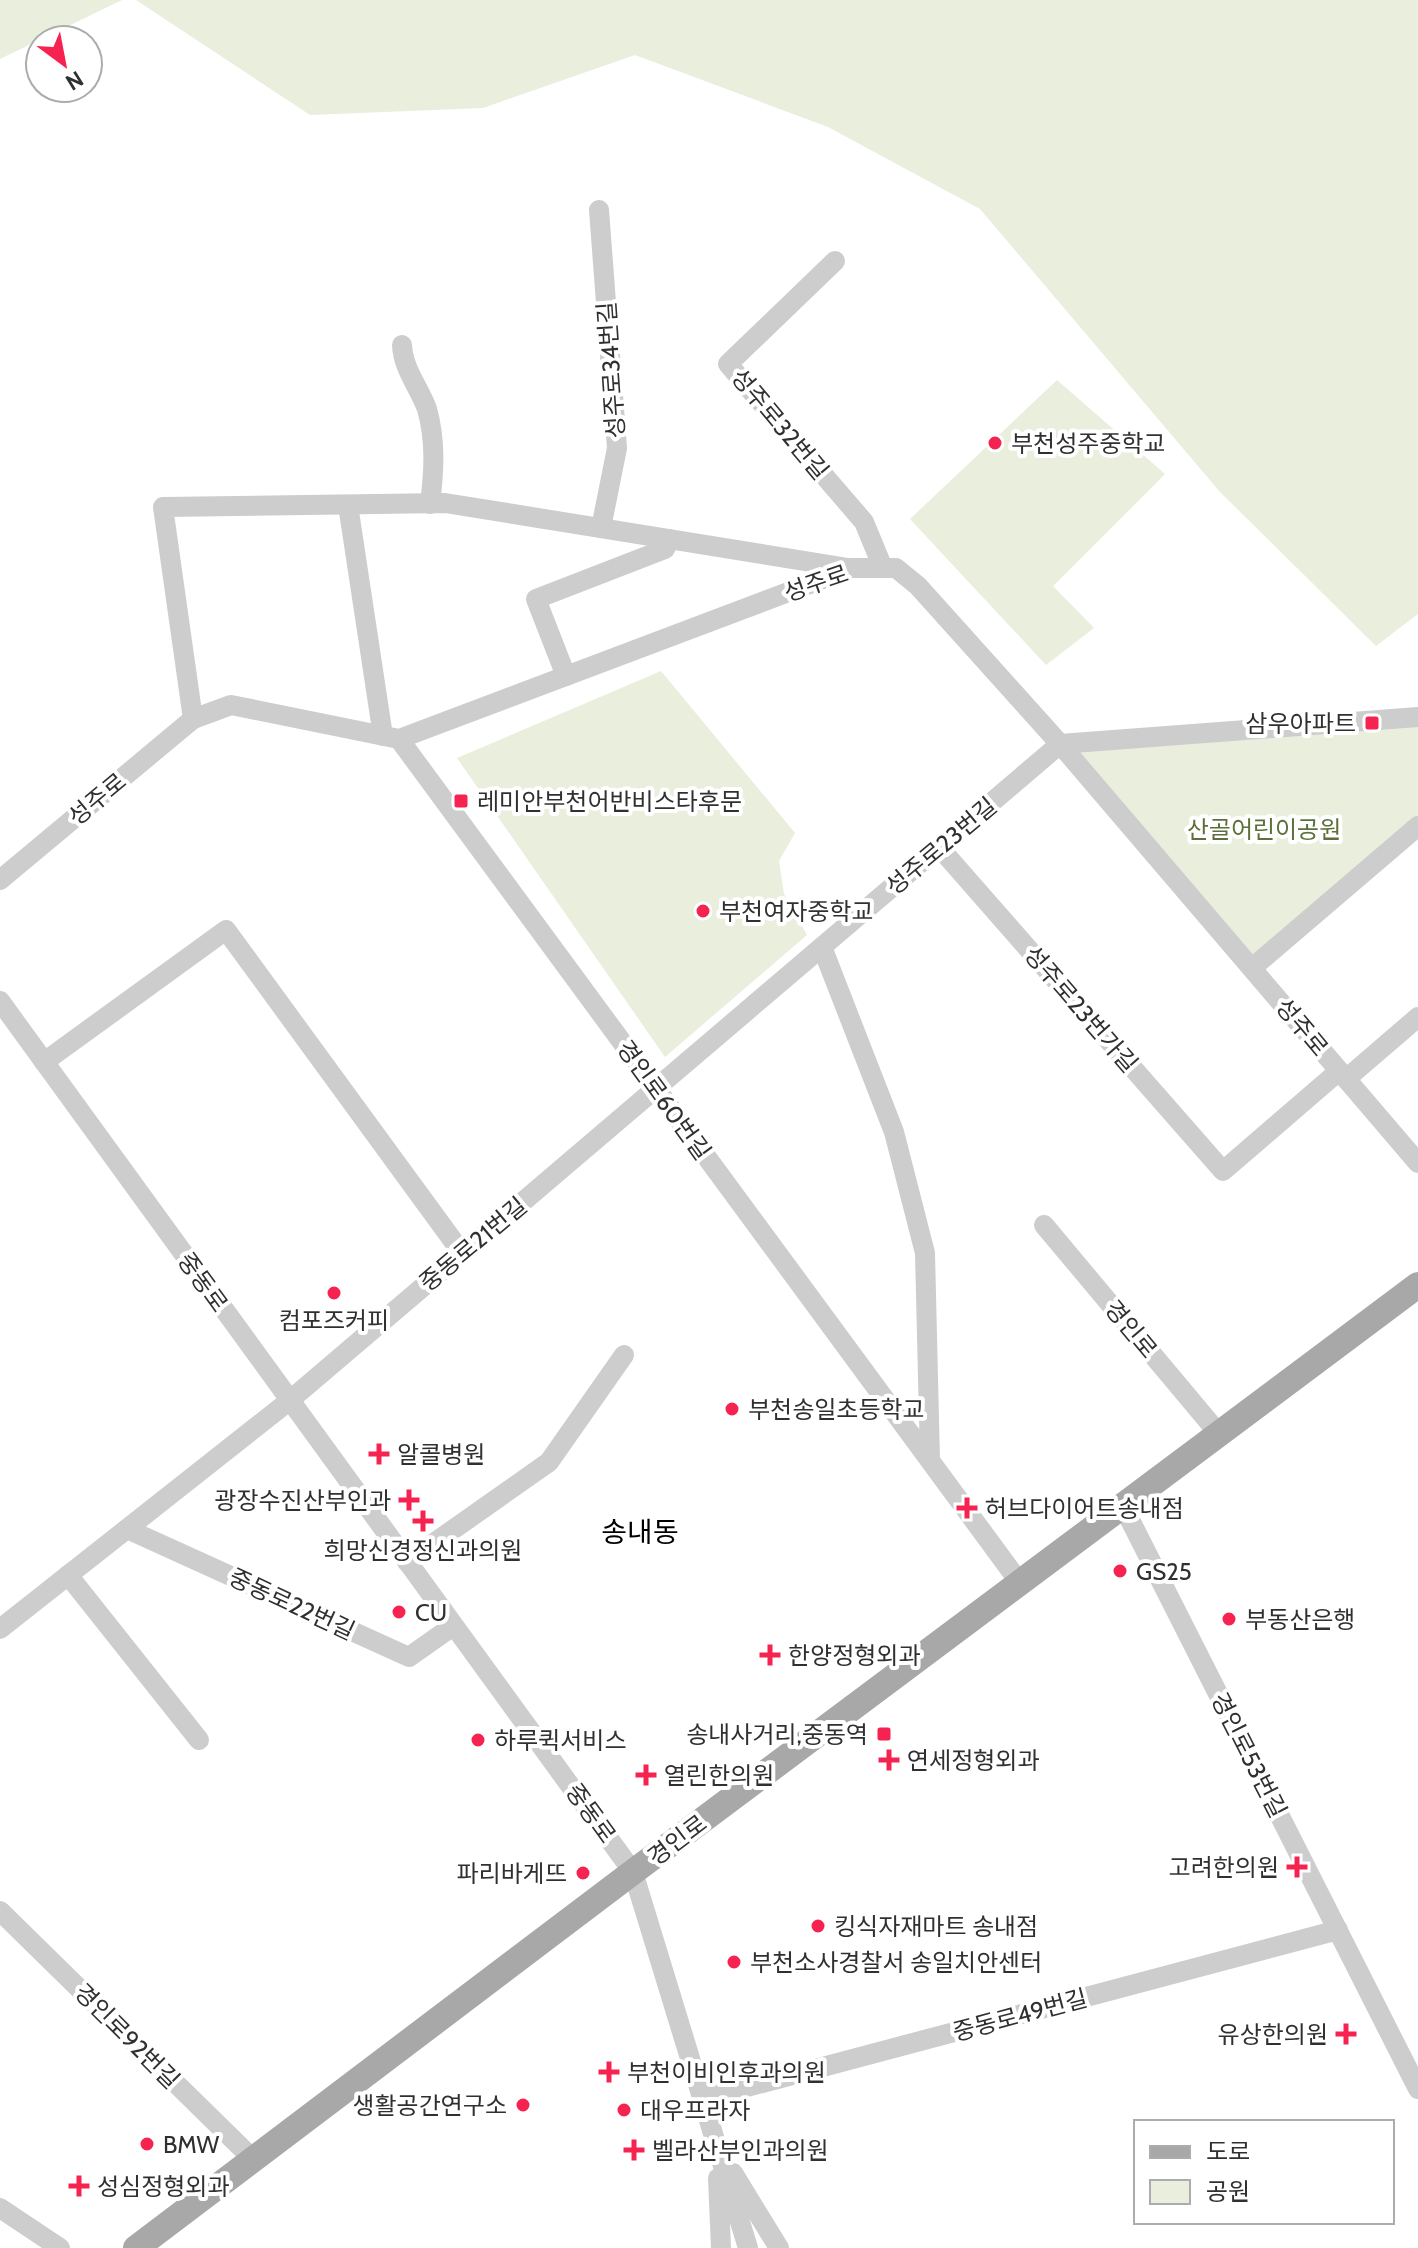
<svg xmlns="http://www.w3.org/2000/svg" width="1418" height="2248" viewBox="0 0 1418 2248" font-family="Cabin,'Noto Sans KR',sans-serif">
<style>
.green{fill:#e9eedd}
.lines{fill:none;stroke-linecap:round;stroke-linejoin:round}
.minor{stroke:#cdcdcd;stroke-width:20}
.major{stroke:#a8a8a8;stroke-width:26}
.poi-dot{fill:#f62351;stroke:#fff;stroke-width:3}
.labels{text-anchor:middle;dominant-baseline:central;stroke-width:8;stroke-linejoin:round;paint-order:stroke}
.street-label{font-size:24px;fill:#303030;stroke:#fff}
.poi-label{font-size:24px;fill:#303030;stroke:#fff;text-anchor:start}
.park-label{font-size:24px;fill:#5b7139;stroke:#fff}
.quarter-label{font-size:28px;fill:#000;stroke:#fff}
</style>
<rect width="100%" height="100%" fill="#fff"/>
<!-- green -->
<g class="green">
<polygon points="0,0 122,0 0,59"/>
<polygon points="136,0 1418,0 1418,614 1376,646 1220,492 980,209 828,127 635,55 483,108 310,115"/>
<polygon points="1057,380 1165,474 1053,586 1094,628 1046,665 910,519"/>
<polygon points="661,671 795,833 779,861 784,894 807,935 665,1057 457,758"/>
<polygon points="1418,723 1418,819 1251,962 1072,748"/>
</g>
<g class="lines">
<!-- minor -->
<g class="minor">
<polyline points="599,210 617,448 601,528"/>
<polyline points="835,261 728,364 864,522 883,568"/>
<path d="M402 345C403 369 419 387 427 409 436 441 434 472 430 504"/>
<polyline points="348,505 383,736"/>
<polyline points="566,676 536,599 665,549 669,539"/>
<polyline points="193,719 163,507 445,503 848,568"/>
<polyline points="399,739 1020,1583"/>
<polyline points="1060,744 1418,717"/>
<polyline points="939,847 1223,1171 1339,1071"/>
<polyline points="0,880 193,719 231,705 399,739 852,568 896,568 918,586 1060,744 1418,1163"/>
<polyline points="822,947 894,1132 925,1253 930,1460"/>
<polyline points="1252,968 1418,826"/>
<polyline points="0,1001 633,1872 748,2248"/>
<polyline points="44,1062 226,930 462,1253"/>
<polyline points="1346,1079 1418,1017"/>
<polyline points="1044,1225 1219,1434"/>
<polyline points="1123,1506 1418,2089"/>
<polyline points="127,1529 409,1657 453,1626"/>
<polyline points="407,1562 549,1462 624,1355"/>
<polyline points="68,1575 199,1740"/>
<polyline points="0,1629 289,1401 1060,744"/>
<polyline points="0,1911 254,2160"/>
<polyline points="702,2099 1338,1930"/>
<polyline points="733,2173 779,2248"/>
<polyline points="718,2178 721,2248"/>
<polyline points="0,2208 60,2248"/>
</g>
<!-- major -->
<polyline class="major" points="136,2248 633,1872 1418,1285"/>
</g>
<!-- markers -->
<g class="poi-dot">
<circle cx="995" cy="443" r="8"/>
<rect x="1364" y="715" width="16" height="16" rx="4"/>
<rect x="453" y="793" width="16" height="16" rx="4"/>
<circle cx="703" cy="911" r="8"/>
<circle cx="334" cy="1293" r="8"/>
<circle cx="732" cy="1409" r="8"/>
<path d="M375 1442h8v8h8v8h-8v8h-8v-8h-8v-8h8z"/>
<path d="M405 1488h8v8h8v8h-8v8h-8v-8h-8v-8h8z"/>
<path d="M963 1496h8v8h8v8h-8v8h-8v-8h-8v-8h8z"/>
<path d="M419 1509h8v8h8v8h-8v8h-8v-8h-8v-8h8z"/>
<circle cx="1120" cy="1571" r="8"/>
<circle cx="399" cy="1612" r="8"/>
<circle cx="1229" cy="1619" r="8"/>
<path d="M766 1643h8v8h8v8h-8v8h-8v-8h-8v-8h8z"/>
<rect x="876" y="1726" width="16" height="16" rx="4"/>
<circle cx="478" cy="1740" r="8"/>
<path d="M885 1748h8v8h8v8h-8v8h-8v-8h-8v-8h8z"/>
<path d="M642 1763h8v8h8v8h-8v8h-8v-8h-8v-8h8z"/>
<path d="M1293 1855h8v8h8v8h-8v8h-8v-8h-8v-8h8z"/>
<circle cx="583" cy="1873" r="8"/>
<circle cx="818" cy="1926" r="8"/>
<circle cx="734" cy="1962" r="8"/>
<path d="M1342 2022h8v8h8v8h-8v8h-8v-8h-8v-8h8z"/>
<path d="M605 2060h8v8h8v8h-8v8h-8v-8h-8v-8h8z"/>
<circle cx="523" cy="2105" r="8"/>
<circle cx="624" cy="2110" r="8"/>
<circle cx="147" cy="2144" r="8"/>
<path d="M630 2138h8v8h8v8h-8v8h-8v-8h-8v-8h8z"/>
<path d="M75 2174h8v8h8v8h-8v8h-8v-8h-8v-8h8z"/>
</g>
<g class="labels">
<!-- street labels -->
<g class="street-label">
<text transform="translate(611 370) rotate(-94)">성주로34번길</text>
<text transform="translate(780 424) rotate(50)">성주로32번길</text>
<text transform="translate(816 583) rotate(-19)">성주로</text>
<text transform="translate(97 799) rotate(-40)">성주로</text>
<text transform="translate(941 846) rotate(-40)">성주로23번길</text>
<text transform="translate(1081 1009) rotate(49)">성주로23번가길</text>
<text transform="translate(1302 1027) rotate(50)">성주로</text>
<text transform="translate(664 1100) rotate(54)">경인로60번길</text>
<text transform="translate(473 1244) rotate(-40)">중동로21번길</text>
<text transform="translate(203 1282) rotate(54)">중동로</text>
<text transform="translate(1131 1329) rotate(50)">경인로</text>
<text transform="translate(292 1604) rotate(25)">중동로22번길</text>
<text transform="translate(1249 1755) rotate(63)">경인로53번길</text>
<text transform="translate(591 1813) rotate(54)">중동로</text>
<text transform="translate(677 1840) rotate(-37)">경인로</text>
<text transform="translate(1020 2015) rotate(-15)">중동로49번길</text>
<text transform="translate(127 2036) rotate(45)">경인로92번길</text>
</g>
<!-- poi labels -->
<g class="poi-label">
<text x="1011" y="443">부천성주중학교</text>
<text x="1356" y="723" text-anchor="end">삼우아파트</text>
<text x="477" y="801">레미안부천어반비스타후문</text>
<text x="719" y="911">부천여자중학교</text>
<text x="334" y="1320" text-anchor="middle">컴포즈커피</text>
<text x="748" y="1409">부천송일초등학교</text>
<text x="397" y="1454">알콜병원</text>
<text x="391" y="1500" text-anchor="end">광장수진산부인과</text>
<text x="985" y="1508">허브다이어트송내점</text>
<text x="423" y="1550" text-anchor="middle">희망신경정신과의원</text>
<text x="1136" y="1571">GS25</text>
<text x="415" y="1612">CU</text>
<text x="1245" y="1619">부동산은행</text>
<text x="788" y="1655">한양정형외과</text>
<text x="868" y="1734" text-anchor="end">송내사거리,중동역</text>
<text x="494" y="1740">하루퀵서비스</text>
<text x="907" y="1760">연세정형외과</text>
<text x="664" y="1775">열린한의원</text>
<text x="1279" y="1867" text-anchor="end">고려한의원</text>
<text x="567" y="1873" text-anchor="end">파리바게뜨</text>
<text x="834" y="1926">킹식자재마트 송내점</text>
<text x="750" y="1962">부천소사경찰서 송일치안센터</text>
<text x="1328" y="2034" text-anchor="end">유상한의원</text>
<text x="627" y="2072">부천이비인후과의원</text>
<text x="507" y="2105" text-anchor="end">생활공간연구소</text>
<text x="640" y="2110">대우프라자</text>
<text x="163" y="2144">BMW</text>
<text x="652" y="2150">벨라산부인과의원</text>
<text x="97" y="2186">성심정형외과</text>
</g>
<!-- park labels -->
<g class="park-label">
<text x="1264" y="829">산골어린이공원</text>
</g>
<!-- quarter labels -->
<g class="quarter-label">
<text x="640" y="1532">송내동</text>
</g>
</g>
<!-- legend -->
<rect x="1134" y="2120" width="260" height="104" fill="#ffffff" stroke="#acacac" stroke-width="2"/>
<rect x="1150" y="2146" width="40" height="12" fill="#a8a8a8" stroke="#acacac" stroke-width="2"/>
<text x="1206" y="2160" font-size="24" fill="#303030">도로</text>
<rect x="1150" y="2180" width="40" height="24" fill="#e9eedd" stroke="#acacac" stroke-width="2"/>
<text x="1206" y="2200" font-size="24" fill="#303030">공원</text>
<!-- north arrow -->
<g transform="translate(64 64) rotate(148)"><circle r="38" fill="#ffffff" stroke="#acacac" stroke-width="2"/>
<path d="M0-6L14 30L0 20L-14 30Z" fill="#f62351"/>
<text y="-12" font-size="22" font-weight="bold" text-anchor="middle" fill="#303030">N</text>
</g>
</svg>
